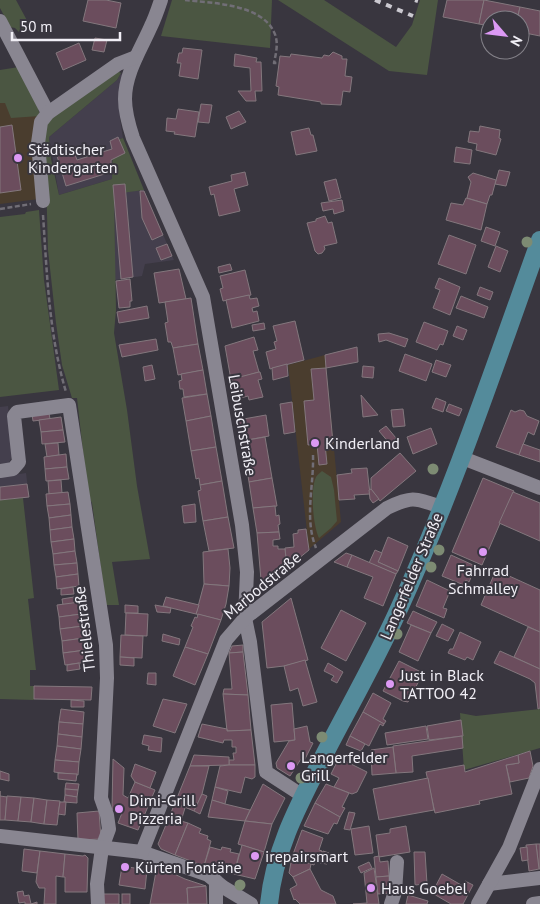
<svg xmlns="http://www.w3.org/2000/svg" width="540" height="904" viewBox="0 0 540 904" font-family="'PT Sans',sans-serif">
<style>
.built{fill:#443f4d}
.education{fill:#4a3d2e}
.green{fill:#4b5642}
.building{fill:#6b4d5d;stroke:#83777d}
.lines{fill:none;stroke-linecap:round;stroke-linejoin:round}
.path{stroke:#716e76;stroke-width:2.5;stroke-dasharray:5 2.5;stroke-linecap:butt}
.minor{stroke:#898691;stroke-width:14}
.major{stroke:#548b9b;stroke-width:18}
.rail{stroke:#cbc9d0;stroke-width:4;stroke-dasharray:6 6;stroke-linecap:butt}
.tree{fill:#7d8b73}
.poi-dot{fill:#dc99f4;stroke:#39363f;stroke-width:2}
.labels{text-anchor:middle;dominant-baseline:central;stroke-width:4;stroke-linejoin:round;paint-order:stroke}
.poi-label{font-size:16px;fill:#f1eff6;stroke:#39363f;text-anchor:start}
.street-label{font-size:16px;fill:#f1eff6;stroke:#39363f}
</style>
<rect width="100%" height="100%" fill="#39363f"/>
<!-- built -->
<g class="built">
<polygon points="121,73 122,75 119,97 120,119 123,138 113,141 112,179 59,195 49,137 117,80"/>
<polygon points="144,190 174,260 145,264 142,276 115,280 114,193"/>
<polygon points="8,406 13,454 9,463 0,465 0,407"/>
<polygon points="26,473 29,497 0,500 0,477"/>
</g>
<!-- education -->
<g class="education">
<polygon points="0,103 5,103 40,116 39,199 0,204"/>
<polygon points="325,355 341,522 309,549 288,365"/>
</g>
<!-- green -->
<g class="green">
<polygon points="0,0 16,0 30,26 19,32 15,28 10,27 0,8"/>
<polygon points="172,0 272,0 270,48 161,36"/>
<polygon points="278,0 324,0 396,47 412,25 420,0 438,0 427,75 389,71"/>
<polygon points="19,67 36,100 40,116 11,118 5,103 0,103 0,70"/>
<polygon points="117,71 121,73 117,80 49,137 51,159 59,195 112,179 113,141 123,138 144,190 114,194 116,310 114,333 127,410 137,486 150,559 112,562 119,605 106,605 92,503 88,496 77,398 72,398 62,365 56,323 48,250 46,178 42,138 48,119"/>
<polygon points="39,210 44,280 59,390 0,397 0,217 25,214 26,212"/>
<path d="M322 471 331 477 334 490 337 521 331 528 319 538C313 526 310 490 316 477 317 475 320 473 322 471Z"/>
<polygon points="23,498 34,598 28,599 36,670 30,670 30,686 34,686 34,700 0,699 0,500"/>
<polygon points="540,709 540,748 464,770 460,713 476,716"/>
</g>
<!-- building -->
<g class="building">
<polygon points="88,0 106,0 121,3 116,28 83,21"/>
<polygon points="447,0 484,0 479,24 443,17"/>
<polygon points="484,0 520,7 517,20 490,20 490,26 479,24"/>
<polygon points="520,7 540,11 540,36 520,32 520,20 517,20"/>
<polygon points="95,38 107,40 104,52 92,50"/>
<polygon points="79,43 86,60 63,70 56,53"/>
<polygon points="183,48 202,50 198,79 179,76 181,63 177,63 179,53 182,53"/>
<polygon points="333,52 342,56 342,59 347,59 345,76 352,77 350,92 343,91 341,105 321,104 321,102 278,95 279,87 276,86 280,56 290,57 291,54 322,58 324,55 329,56"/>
<polygon points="235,54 257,58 256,62 261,62 262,91 255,91 256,101 246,101 238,91 251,91 250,68 234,66"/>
<polygon points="201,104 212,105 209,123 198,122"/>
<polygon points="178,109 199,112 195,137 174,134 175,132 166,131 167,118 176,119"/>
<polygon points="239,111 246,122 231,129 226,117"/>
<polygon points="12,125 21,190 0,193 0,127"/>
<polygon points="480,126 500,130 499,138 501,139 496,155 476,150 477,144 468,142 470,131 479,132"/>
<polygon points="309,128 311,135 313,135 317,151 296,155 291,132"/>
<polygon points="118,137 125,153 111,160 111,172 66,186 57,156 74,152 77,160 112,149 110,141"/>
<polygon points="456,147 472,150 470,164 454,162"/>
<polygon points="499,170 510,172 506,186 495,184"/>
<polygon points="245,172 248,185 234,189 240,211 219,216 214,194 211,195 209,187 232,181 231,175"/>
<polygon points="473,173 496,180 492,195 490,195 487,204 467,198 471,182 468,177"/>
<polygon points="336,179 341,198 329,201 324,182"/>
<polygon points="125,184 133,277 121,279 113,185"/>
<polygon points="140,191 144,191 163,235 152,240 142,218"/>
<polygon points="466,198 487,204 481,230 446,220 451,203 463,205"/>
<polygon points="342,200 344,211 334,214 333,209 323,211 321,203"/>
<polygon points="325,216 328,223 332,222 337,243 324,246 325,249 322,253 318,254 315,251 307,223 316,221 316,219"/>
<polygon points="486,227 500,232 495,246 481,241"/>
<polygon points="449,235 476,245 466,274 438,264"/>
<polygon points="167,244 172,256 161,260 156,248"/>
<polygon points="496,246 508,251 500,272 488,267"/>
<polygon points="230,264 232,270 219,273 218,267"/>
<polygon points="179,269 186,299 159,303 154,273"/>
<polygon points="245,270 251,295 223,301 220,289 223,288 220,276"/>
<polygon points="439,278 460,287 450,315 433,308 440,290 435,288"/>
<polygon points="130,279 132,301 130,301 130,307 119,308 116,281"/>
<polygon points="480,287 493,292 490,300 477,295"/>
<polygon points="249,295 250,299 257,298 259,306 252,308 253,312 257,311 259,321 232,328 226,300"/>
<polygon points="461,296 488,307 484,318 456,308"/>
<polygon points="191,298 198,344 173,348 171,342 168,342 165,323 168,322 165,302"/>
<polygon points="147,306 149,318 119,323 117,312"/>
<polygon points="295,321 304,360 270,369 266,352 276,349 274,342 277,341 273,326"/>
<polygon points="424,322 448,331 443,345 440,344 437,350 416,342"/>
<polygon points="264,323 265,329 253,331 252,325"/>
<polygon points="457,326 467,330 463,340 453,336"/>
<polygon points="389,333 408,339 405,347 386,340 379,342 378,334"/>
<polygon points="254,337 258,350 253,351 259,372 231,380 225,346"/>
<polygon points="156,339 158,350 122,357 119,345"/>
<polygon points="198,344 203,370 178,375 173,348"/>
<polygon points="357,347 358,362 326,368 325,355"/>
<polygon points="405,354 432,364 426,381 399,371"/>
<polygon points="436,360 451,365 446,377 432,372"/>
<polygon points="287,364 288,376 273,380 272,368"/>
<polygon points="152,365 155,379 145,381 143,367"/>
<polygon points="363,366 374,367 373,378 362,377"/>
<polygon points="326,368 333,443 325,444 327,464 319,465 317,444 308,445 304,401 314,400 311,369"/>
<polygon points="203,370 207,394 184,397 183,389 180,389 179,381 182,380 181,374"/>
<polygon points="259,372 260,372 262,379 258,380 263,397 249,400 248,396 237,399 232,379"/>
<polygon points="207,394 211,416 186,421 182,398"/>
<polygon points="361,395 378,415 363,417"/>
<polygon points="436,398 446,402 443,412 432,408"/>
<polygon points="292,402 295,432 284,434 280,404"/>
<polygon points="449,404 462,409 459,416 446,411"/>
<polygon points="403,409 405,426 393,427 391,410"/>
<polygon points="511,410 515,412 520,410 524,411 527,416 539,421 534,435 528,432 519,455 496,447"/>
<polygon points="49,413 50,419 33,421 32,414"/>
<polygon points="266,415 269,436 242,441 238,420"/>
<polygon points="211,416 216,447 191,451 186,421"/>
<polygon points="61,417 63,430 41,432 39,420"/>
<polygon points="386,426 396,438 390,444 379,431"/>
<polygon points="431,428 437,444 413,454 407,437"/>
<polygon points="63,430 65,442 42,444 41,432"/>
<polygon points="265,437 272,478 249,482 242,441"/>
<polygon points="58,443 59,455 47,457 45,444"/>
<polygon points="523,444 540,450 540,462 519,455"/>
<polygon points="216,447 222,481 200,485 199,478 196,479 191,451"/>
<polygon points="400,453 416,471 380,501 371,489 371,478"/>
<polygon points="66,454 67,467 45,469 44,457"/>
<polygon points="67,467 69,479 46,481 45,469"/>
<polygon points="367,468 370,494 354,495 355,499 339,500 337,475 352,473 351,469"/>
<polygon points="272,478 277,506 253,508 249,482"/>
<polygon points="483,478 514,491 482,565 452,552"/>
<polygon points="61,480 62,493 49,494 48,481"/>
<polygon points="222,481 228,517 203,521 198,491 201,490 200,485"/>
<polygon points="27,484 29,497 0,500 0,487"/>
<polygon points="371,489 379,499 373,503 370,499 369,490"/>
<polygon points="68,492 70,504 47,506 46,494"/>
<polygon points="513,492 540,503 540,541 499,523"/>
<polygon points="70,504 71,515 49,518 47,506"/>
<polygon points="195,504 196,522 184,523 182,506"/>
<polygon points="275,506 276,516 279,515 280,524 278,525 279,532 257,533 253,508"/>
<polygon points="71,515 72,527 50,530 49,518"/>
<polygon points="228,517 234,548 209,551 203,521"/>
<polygon points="72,527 74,539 51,542 50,530"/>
<polygon points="306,529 309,550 287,568 285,548 294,547 293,534 298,533 298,530"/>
<polygon points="279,532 280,539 273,540 273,546 278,546 278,549 285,549 287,568 267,583 261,580 257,533"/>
<polygon points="388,537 408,546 398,571 378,562"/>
<polygon points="74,539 75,551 53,554 51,542"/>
<polygon points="228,549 230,568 229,586 204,584 203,552"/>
<polygon points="375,550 382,553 378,562 398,571 396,574 369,563"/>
<polygon points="75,551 77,563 54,565 53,554"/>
<polygon points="346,553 352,555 347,567 334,562"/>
<polygon points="352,555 396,574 383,606 364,598 373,577 347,567"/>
<polygon points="451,555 473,565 470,572 473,573 469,582 466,580 464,585 442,576"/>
<polygon points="77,563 78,574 56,577 54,565"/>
<polygon points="496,570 540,590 540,632 481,605"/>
<polygon points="78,574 79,586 57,589 56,577"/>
<polygon points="427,580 450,591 443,608 447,609 444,618 416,606"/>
<polygon points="204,584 229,586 226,604 221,620 196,614"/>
<polygon points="73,587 74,594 61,595 61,589"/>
<polygon points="74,597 75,603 63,605 62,599"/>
<polygon points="166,597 199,605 196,614 163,606"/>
<polygon points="291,598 308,660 284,666 267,668 262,622"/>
<polygon points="80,602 81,614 59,617 57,605"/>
<polygon points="125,605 138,606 138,613 125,613"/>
<polygon points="155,605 171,608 170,613 157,612"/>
<polygon points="341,610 366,623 346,661 321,648"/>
<polygon points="413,611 437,622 431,633 407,623"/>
<polygon points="126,613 148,614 147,636 125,635"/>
<polygon points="81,614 83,626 60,629 59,617"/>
<polygon points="198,614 221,620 208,654 185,647 193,627 191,626 195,617 197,618"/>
<polygon points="442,624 454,630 448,641 436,636"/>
<polygon points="411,625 431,633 418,661 399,652"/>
<polygon points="83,626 84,638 62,641 60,629"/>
<polygon points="528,627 540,632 540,669 514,657"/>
<polygon points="460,632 481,642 473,660 467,657 465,660 448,653 450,649 453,649"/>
<polygon points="163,634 180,639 179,645 162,641"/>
<polygon points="121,635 143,636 142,658 120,657"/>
<polygon points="84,638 86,650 63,653 62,641"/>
<polygon points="243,645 243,652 229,653 232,646"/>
<polygon points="185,647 208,654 195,685 173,676"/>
<polygon points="86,650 87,662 65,665 63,653"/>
<polygon points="500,651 540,669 540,708 538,709 535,683 530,679 494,663"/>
<polygon points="243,652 248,695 223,694 224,689 232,689 229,653"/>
<polygon points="120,657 134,658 134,666 120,665"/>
<polygon points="305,660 317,702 303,706 298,688 290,691 284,666"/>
<polygon points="399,661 423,673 408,702 403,701 383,691"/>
<polygon points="79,663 80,669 67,671 67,665"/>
<polygon points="328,663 343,672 337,683 331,680 334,676 324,671"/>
<polygon points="148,673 156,673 156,685 147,684"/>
<polygon points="34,686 92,687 91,700 34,699"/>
<polygon points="373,693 391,703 383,719 386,721 384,724 363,712"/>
<polygon points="223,694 248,695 251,730 227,731"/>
<polygon points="163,699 187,704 175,733 153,726"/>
<polygon points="71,700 84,701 84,707 71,707"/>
<polygon points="292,703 295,740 274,742 271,705"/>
<polygon points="61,709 84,712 83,724 59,722"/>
<polygon points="363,712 384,724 383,726 380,724 369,746 350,736"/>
<polygon points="461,720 463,736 429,740 427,726"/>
<polygon points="59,722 83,724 82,737 58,734"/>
<polygon points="202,724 227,729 227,731 251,730 255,765 229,765 229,760 234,760 233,753 236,753 236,747 232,747 232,740 224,740 223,743 198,737"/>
<polygon points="307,726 310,742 313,743 304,761 301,759 290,776 277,768 276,763 289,741 295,740 294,729"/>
<polygon points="426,726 428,739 387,745 385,733"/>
<polygon points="58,734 82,737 81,749 57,746"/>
<polygon points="144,735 162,738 161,752 148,750 149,746 142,744"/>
<polygon points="350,736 365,744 361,751 346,745"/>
<polygon points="462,736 463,748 412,756 413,772 396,773 393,746"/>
<polygon points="57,746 81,749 79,762 55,760"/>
<polygon points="393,747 396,773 372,775 371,750"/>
<polygon points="530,751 533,766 529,778 510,782 506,765 519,763 518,755"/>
<polygon points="194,755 229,757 229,765 190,766"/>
<polygon points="518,755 519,763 506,765 512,794 479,801 480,804 435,813 426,772 464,765 465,772"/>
<polygon points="339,758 367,772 357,792 352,794 334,787 339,778 331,774"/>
<polygon points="113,759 124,768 123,795 128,798 135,782 155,790 138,830 118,823 122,813 112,809"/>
<polygon points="55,760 79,762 78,775 54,772"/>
<polygon points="135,764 156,772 150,788 135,782 131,776"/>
<polygon points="229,765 255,765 255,777 252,779 245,777 241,793 215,787 220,766"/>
<polygon points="190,766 209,766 202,794 194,811 175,803"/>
<polygon points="0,771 9,774 9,781 0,779"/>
<polygon points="58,773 77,774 76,781 58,779"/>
<polygon points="428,778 434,810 379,820 373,789"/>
<polygon points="66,783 79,784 78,790 65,789"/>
<polygon points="263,784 285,798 272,824 245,821"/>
<polygon points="326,784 349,793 342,807 345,808 340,817 315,803"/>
<polygon points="215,787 228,791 225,804 212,800"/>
<polygon points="65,789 78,790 77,797 65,795"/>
<polygon points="0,791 0,796 7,797 5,820 0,820"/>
<polygon points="202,794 207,796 200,814 194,811"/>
<polygon points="65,795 77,797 77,803 64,802"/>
<polygon points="7,796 21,797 18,821 5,820"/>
<polygon points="21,797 34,798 31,822 18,821"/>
<polygon points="34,798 47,800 44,824 31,822"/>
<polygon points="47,800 60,801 57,825 44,824"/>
<polygon points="212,800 225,804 250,810 245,821 208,817"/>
<polygon points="60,802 66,802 65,815 58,814"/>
<polygon points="175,803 185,808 181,821 188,823 175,855 161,849 158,844"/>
<polygon points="315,803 340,817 337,824 334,823 328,834 304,826"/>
<polygon points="99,811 101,839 78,840 77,813"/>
<polygon points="349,812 355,813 350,830 344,829"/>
<polygon points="245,821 272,824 264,852 238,844"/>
<polygon points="188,823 201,829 199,833 208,836 207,839 211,841 204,866 175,855"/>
<polygon points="369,826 373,853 355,855 351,829"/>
<polygon points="406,826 410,852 379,857 376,835 390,833 390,829"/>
<polygon points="302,830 323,838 319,850 322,851 321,854 318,853 314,865 292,857"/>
<polygon points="536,844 540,844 540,869 539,869"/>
<polygon points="536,844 539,869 529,871 526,845"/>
<polygon points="242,845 264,852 255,879 234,874"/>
<polygon points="210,847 221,850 222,847 231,849 230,852 239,854 234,874 204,866"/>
<polygon points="527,847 528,860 522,861 520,848"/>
<polygon points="24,849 40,851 37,873 22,871"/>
<polygon points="40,851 65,854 63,877 56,876 56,904 44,904 45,888 39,888 36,882"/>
<polygon points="323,851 329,853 327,864 320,863"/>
<polygon points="414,852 425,852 427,884 415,885"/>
<polygon points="65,854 83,856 85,855 88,858 87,892 65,892 65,877 63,877"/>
<polygon points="379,856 380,862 388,861 389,876 376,877 374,857"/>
<polygon points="292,857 311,864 310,869 293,877 289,873"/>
<polygon points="369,862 372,868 361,873 358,867"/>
<polygon points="122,866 147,870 145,889 119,885"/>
<polygon points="157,866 185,879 206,886 187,888 188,904 150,904"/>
<polygon points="374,868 379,904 353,904 367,903 364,873"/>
<polygon points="310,869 321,890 333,896 336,904 300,904 295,899 294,900 290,889 297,885 293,877"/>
<polygon points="442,874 463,886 465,881 473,885 463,904 451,904 432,893"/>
<polygon points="389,876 391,893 378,894 376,877"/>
<polygon points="206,886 207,904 188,904 187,888"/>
<polygon points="23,891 24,896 29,895 31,904 37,902 37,904 25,904 25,902 19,903 17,892"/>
<polygon points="103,894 119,894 119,904 104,904"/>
<rect x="122" y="894" width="8" height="10"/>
<polygon points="408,895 428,901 427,904 406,904"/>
</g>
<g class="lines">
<!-- path -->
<g class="path">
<path d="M185 0C212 3 261 4 274 32 279 42 276 53 274 63H279"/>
<polyline points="0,209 31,204"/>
<path d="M43 215C47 274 49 335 66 392"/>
<path d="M313 455C314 486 304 518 316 548"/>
</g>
<!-- minor -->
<g class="minor">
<path d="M161 0C158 9 155 18 151 26 141 49 125 73 125 99 125 112 129 126 133 138L203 297 242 525 247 572 245 618 250 642 266 772 303 796"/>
<polyline points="0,21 48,113"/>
<polyline points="43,201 38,143 41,122 48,113 118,64 136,57"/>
<polyline points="460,457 540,488"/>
<polyline points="0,471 13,469 19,462 14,416 17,412 69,405 106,645 107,678 101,798 107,815 109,829 102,848 97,884 98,904"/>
<polyline points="0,836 142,852 208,875 223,887 251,904"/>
<path d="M142 852 226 640 245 618 387 508C412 496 415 498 441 507"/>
<polyline points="489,884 540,878"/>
<polyline points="216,904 216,881"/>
<polyline points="391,904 395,892 397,862"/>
<polyline points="478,904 509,848 540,769"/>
<polyline points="533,904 540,903"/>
</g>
<!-- major -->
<path class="major" d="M269 904C274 851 298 806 322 759 347 710 375 662 398 611 453 491 495 365 540 240"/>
<!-- rail -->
<g class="rail">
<polyline points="375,0 413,16"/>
<polyline points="415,0 418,1"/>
</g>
</g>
<!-- trees -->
<g class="tree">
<circle cx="527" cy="242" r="5.5"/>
<circle cx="433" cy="469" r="5.5"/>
<circle cx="439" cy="550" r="5.5"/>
<circle cx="431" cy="567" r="5.5"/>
<circle cx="397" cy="634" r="5.5"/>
<circle cx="322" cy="737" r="5.5"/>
<circle cx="301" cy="778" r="5.5"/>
<circle cx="240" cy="885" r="5.5"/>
</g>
<!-- markers -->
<g class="poi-dot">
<circle cx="18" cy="158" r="5"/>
<circle cx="315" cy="443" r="5"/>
<circle cx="483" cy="552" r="5"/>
<circle cx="390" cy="684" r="5"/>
<circle cx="291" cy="766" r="5"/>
<circle cx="119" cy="809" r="5"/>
<circle cx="255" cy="856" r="5"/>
<circle cx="125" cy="867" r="5"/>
<circle cx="371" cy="888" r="5"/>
</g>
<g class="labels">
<!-- poi labels -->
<g class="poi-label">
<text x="28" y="149">Städtischer<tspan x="28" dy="18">Kindergarten</tspan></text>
<text x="325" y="443">Kinderland</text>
<text x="483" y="570" text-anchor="middle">Fahrrad<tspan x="483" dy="18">Schmalley</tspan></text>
<text x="400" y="675">Just in Black<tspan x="400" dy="18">TATTOO 42</tspan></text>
<text x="301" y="757">Langerfelder<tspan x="301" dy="18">Grill</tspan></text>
<text x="129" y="800">Dimi-Grill<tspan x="129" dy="18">Pizzeria</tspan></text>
<text x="265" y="856">irepairsmart</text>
<text x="135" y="867">Kürten Fontäne</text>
<text x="381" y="888">Haus Goebel</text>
</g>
<!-- street labels -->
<g class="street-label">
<text transform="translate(243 425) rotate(80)">Leibuschstraße</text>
<text transform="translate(411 576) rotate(-67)">Langerfelder Straße</text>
<text transform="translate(262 585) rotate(-40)">Marbodstraße</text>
<text transform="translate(84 629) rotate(-97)">Thielestraße</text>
</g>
</g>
<!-- north arrow -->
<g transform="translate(505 35) rotate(118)"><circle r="24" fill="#39363f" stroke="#838088"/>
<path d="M0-4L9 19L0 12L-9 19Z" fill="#dc99f4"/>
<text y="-8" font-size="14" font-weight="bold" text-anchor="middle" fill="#f1eff6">N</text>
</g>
<!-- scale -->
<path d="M12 32v8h108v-8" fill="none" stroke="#f1eff6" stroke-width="2.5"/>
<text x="20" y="32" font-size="15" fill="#f1eff6" stroke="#39363f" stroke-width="4" paint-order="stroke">50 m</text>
</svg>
